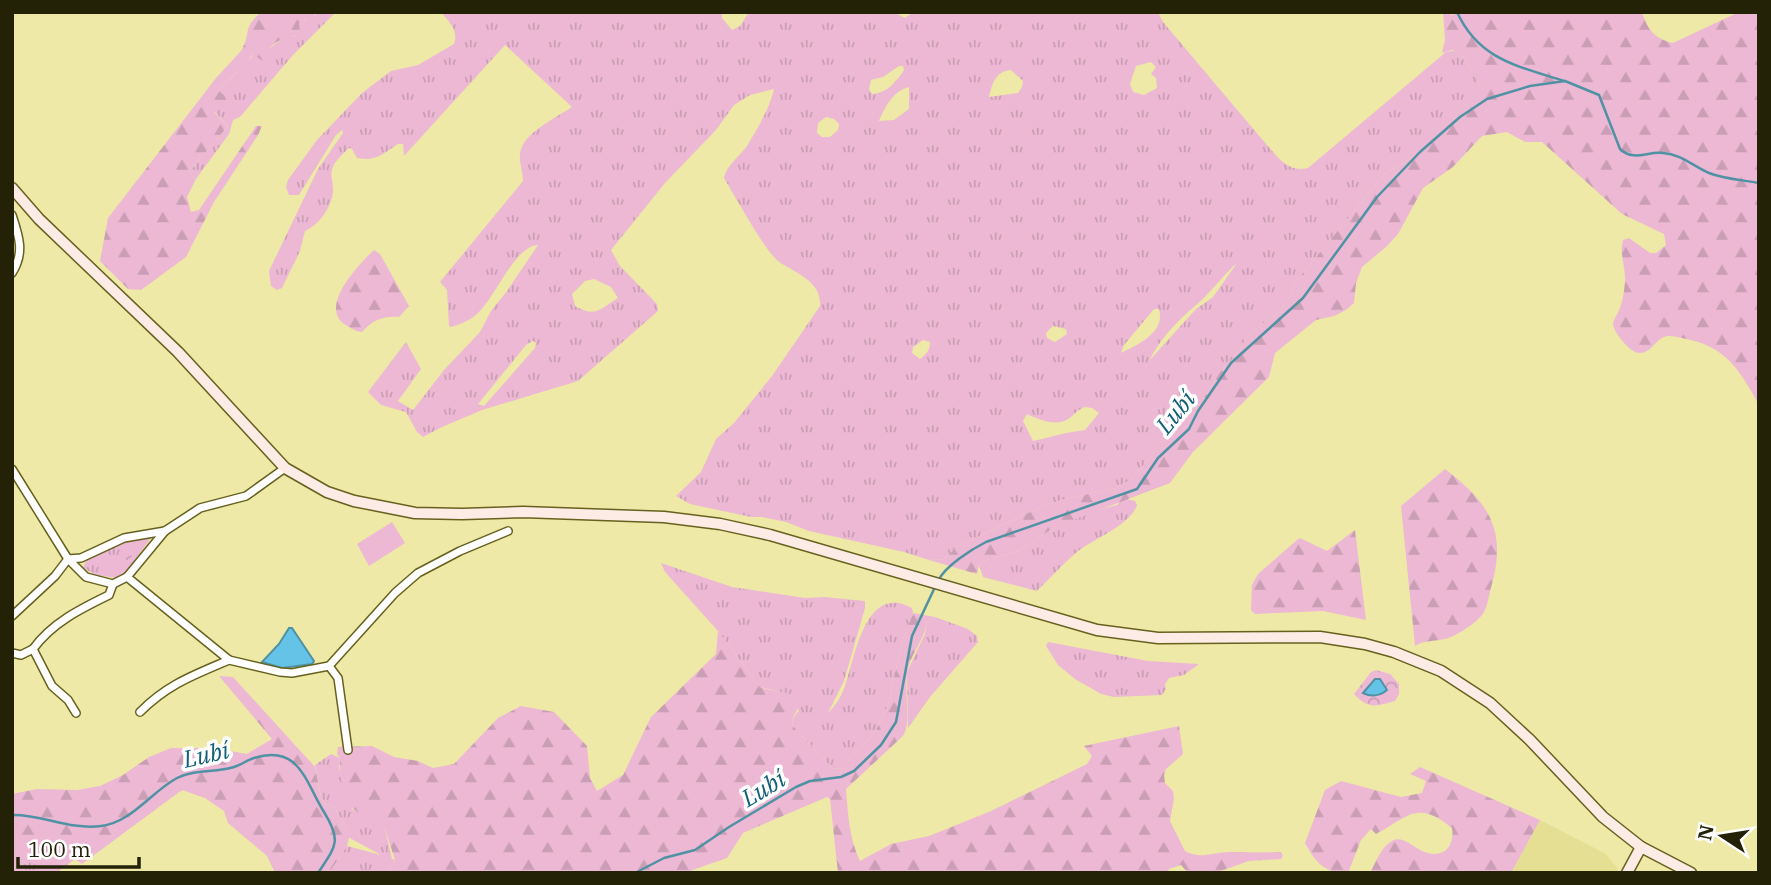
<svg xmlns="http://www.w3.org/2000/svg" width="1771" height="885" viewBox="0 0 1771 885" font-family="'IBM Plex Serif',serif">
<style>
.built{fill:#e4df93}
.grass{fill:url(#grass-tufts);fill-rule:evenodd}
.forest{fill:url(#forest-firs)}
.park{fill:url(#park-crowns)}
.pitch{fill:#ecb8d4}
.water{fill:#64c3e6;stroke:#5092a3;stroke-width:2}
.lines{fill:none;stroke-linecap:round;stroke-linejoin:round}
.stream{stroke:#5092a3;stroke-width:2.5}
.street-casing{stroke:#66611e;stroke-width:10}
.secondary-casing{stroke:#66611e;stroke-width:13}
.street{stroke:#fff;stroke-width:7}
.secondary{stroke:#fcece5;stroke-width:10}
.labels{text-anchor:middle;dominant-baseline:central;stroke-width:7;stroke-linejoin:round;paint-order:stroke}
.water-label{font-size:24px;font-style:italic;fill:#105e77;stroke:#fff}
</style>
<defs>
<pattern id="grass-tufts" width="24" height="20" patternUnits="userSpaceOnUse" patternTransform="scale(1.75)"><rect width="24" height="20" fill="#ecb8d4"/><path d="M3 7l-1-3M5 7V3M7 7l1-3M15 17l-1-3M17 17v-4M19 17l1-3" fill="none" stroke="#ca9eb4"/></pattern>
<pattern id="forest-firs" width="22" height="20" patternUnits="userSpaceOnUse" patternTransform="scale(1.75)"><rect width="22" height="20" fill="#ecb8d4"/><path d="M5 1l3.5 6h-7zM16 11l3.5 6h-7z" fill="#ca9eb4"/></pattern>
<pattern id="park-crowns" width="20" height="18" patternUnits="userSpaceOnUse" patternTransform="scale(1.75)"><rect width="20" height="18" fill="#ecb8d4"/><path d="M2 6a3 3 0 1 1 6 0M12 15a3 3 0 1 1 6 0" fill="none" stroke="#ca9eb4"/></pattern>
</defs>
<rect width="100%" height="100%" fill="#eee9a6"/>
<!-- built -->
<polygon class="built" points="1540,820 1606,854 1618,869 1616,873 1511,873"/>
<!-- grass -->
<g class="grass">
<path d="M316 12H336L293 55 240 117 233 120 229 134 196 179 189 172 228 126 214 111 227 101 219 92 220 88 250 60 253 54C272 54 276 36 296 36L299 23 302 20 306 21 315 16Z"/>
<path d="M441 12H722V18L732 30 740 26 749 12H894L905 18 913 12 933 14 941 12H1158L1163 22 1266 144C1279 158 1288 173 1308 168L1446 52 1457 50 1461 52 1482 90V96L1419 153 1384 175 1297 280 1289 298 1275 315 1249 334 1236 355 1219 373 1200 404 1169 428 1149 459 1130 480 1116 488 1061 500 1023 515 955 548 945 559 929 560 904 552 809 531 786 522 762 517H751L690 504 676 496 701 472 716 439 734 423 772 376 820 306C822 281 795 273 778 261 765 251 735 196 724 178 726 166 740 156 747 146 757 129 770 108 774 89L750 95 734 105 716 130 665 183 611 250 620 266 657 304 658 311 578 381 482 410 442 427 423 437 417 432 406 412 381 405 368 392 406 342 421 369 398 401 413 410 444 370 480 332 491 311 507 291 538 245C512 247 494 304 472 318 466 322 458 325 451 327L449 326 447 290 440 282 523 181C523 172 519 163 520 154 522 133 556 118 572 107L505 45 404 156 403 144H398C383 154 375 162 357 158L352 149 349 148C343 154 334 161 332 170 330 177 334 185 333 192 331 208 319 225 305 231L300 251 282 288 277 290 271 286 269 271 318 169 343 133 342 130 336 135 299 195H289L286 187 288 180 317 140 362 93 391 71 418 65 454 44C459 30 449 22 441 12ZM1151 62 1156 67 1151 74 1156 78 1157 88 1144 95 1133 92 1130 84 1136 66ZM899 66H903L904 70C896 82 887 93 872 94L869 89 871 80 883 77ZM1011 70 1023 81 1022 87 1018 93 989 97C992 85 995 71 1011 70ZM909 87V109L894 120 879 121C885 107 893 91 909 87ZM826 117 834 119 839 124 838 130 830 137H822L817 133 818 123ZM1237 263 1213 297 1196 309 1149 361C1159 340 1177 321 1195 306 1210 294 1222 276 1237 263ZM594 279 611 287 618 298C600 309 596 318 575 306L572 294 585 281ZM1154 309H1159C1166 332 1138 345 1121 353L1124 345ZM1053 326 1066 329 1067 334 1055 342 1047 338 1046 333ZM923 340 930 342C930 351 926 354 920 359L912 353 913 347ZM533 341 536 343 535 348 484 406 478 404 526 345ZM1085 407 1092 408 1099 413 1085 430C1067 432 1051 437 1033 441L1023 421 1027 414C1040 420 1058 428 1071 417 1077 412 1077 410 1085 407Z"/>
<path d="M1123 498 1135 501 1137 505C1130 526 1094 538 1077 552 1063 564 1050 578 1037 591L983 577 979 565 983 561 1018 551 1055 527 1090 512 1117 505Z"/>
<path d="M153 535 125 574 116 578 96 575 83 568C89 546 133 538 153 535Z"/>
<path d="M661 563 732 587 805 598 824 597 865 601V608L844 681 828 713C836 705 841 697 845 686 855 658 865 582 912 608L913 613 902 642 888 705 875 732 841 769 832 768 793 726 792 720 799 710 777 691 760 687 718 631 665 572Z"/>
<polygon points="935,617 968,629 977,636 978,642 930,697 908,728 907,672 925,634 927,622"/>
<polygon points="1048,642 1148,661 1199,664 1184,675 1169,678 1165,684 1166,689 1162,695 1114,697 1101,694 1075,679 1058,665 1046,646"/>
<polygon points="331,754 340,758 339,768 352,809 384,825 392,859 395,860 388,873 329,873 347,846 381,855 348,837 345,825 334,807 325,803 321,797 315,765"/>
<polygon points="69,847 75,851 75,859 56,873 12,873 12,852 15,850 31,861"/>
</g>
<!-- forest -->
<g class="forest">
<path d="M261 12H316L311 23 304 20 299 23 300 34C285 39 278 38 267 51V58L263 61 253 54 250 58 252 63 245 71H238L220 88 219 91 226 97 227 104 214 112 228 126 189 172 196 179 187 197 191 212 199 210 256 126H262L258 135 214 202 186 257 141 290 128 289 100 261 108 218 216 78 241 51C252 33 241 30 261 12Z"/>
<path d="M1443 12 1453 15 1456 12H1642C1647 29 1655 39 1673 43L1739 12H1759V405C1739 369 1726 346 1682 338 1676 337 1668 334 1662 338 1653 343 1648 357 1635 352 1628 349 1613 332 1613 323 1614 319 1618 313 1620 308 1623 300 1624 291 1625 282 1626 268 1619 254 1623 240L1629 238 1650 253H1656L1666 245 1664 234 1622 214 1542 142H1525L1507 132 1482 136 1453 167 1423 188 1398 234 1387 246 1362 267 1356 283 1354 303 1346 310 1334 316 1316 320 1275 353 1269 377 1193 452 1170 483 1055 527 1018 551 983 561 979 565 977 574 929 560 945 559 955 548 1023 515 1061 500 1116 488 1130 480 1149 459 1169 428 1200 404 1219 373 1236 355 1249 334 1275 315 1289 298 1297 280 1384 175 1419 153 1481 96 1482 90 1461 52 1452 50 1442 53 1445 40Z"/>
<path d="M374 250 380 254 409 306 399 317C383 316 373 320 362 332 355 331 352 329 346 325 317 308 359 264 374 250Z"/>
<path d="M1445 469C1488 502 1507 529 1492 584 1489 593 1488 608 1482 615 1476 623 1460 633 1451 637 1440 642 1426 639 1415 646L1401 506Z"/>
<polygon points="1355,530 1366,620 1323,611 1255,614 1251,610 1252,585 1258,574 1297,540 1300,538 1327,551"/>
<path d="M913 613 935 617 927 622C924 642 909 655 907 675 904 693 912 722 903 736L846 789C848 814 849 838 860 861L891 844 929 836 991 811 1087 764 1092 756 1084 746 1179 726 1183 754 1166 769 1164 775 1165 783 1173 791 1174 798 1170 821 1185 851C1200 860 1213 852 1230 852 1247 852 1263 853 1281 852L1283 856 1281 859 1249 861 1215 873H1188L1181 865 1169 869 1167 873H838L830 799 827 797 743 833 727 858 684 873H388L395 860 384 826C377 822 360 814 355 810 342 801 339 773 340 758L337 754 338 747 372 746 394 757 418 761 433 768 454 764 498 718 521 706 554 712 587 746 590 778 597 791 623 775 651 717 716 654 718 631 760 687C772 692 786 690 797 698L799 706 792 720 793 726 832 768 841 769 875 732 888 705 902 642Z"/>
<path d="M219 676 233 677 315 767 321 797 325 803 334 807 345 825 349 838 347 846 329 873H275L267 856 228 823 224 811 205 798 182 790 82 864 75 859V851L69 848C58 854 46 867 32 862 24 859 20 852 12 851V794L37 789 77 790 100 786 123 775 149 757 171 748H212L247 754 272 739Z"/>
<path d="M1420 767 1540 820 1511 873H1370C1376 862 1381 847 1392 841 1401 835 1413 847 1422 851 1442 860 1455 848 1452 828 1417 799 1408 817 1376 834L1371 829 1361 840 1348 873C1324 873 1316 863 1305 843L1325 790 1341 781 1401 797 1422 793 1426 781 1410 774Z"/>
</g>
<!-- park -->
<g class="park">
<polygon points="132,536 142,544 128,561 118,553"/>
<path d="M1376 670 1390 674 1399 684V694L1395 701C1376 706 1369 710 1354 694L1371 672Z"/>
</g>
<!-- pitch -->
<polygon class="pitch" points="392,522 405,543 369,566 357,544"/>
<!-- water -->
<g class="water">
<polygon points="289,628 292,628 314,661 312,664 282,668 262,662 279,644"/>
<path d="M1375 679H1380L1387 690C1380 696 1371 697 1363 693Z"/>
</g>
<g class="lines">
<!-- stream -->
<g class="stream">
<path d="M1457 12C1479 60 1518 66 1564 81"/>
<path d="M938 581C945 566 972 549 986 542L1137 489 1158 458 1189 429 1198 411 1231 363 1303 298 1377 197 1420 152 1460 117 1487 99 1530 86 1565 81 1599 95 1620 149C1634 162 1647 151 1663 153 1681 154 1693 166 1709 173 1724 179 1743 180 1759 183"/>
<path d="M12 815C42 814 68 830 101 826 132 822 151 792 177 778 194 769 216 773 234 767 241 765 247 760 254 758 299 744 305 781 324 812 342 841 336 846 318 873"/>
<polyline points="635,873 664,858 695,850 729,827 796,787 810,781 841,777 854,771 881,745 896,722 912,636 935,587"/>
</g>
<defs>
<g id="street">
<path d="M12 215C19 236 25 253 12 273"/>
<polyline points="12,469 68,559 86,577 113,584 127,577 165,531 200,508 246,496 285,468"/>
<polyline points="68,559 81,558 124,538 165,531"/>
<polyline points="127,577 229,660 280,672 292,673 329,666 395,593 418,573 460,551 508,531"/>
<polyline points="12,616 55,576 68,559"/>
<polyline points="12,653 21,655 33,649"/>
<polyline points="329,666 338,678 348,750"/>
<path d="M140 712C168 684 194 675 229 660"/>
<path d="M76 713 68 700 52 686 33 649C52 623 80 609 109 595L113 584"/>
</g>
<g id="secondary">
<polyline points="12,188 39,219 178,352 285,468 327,492 354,501 415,513 462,514 523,512 664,517 720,524 770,535 1097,630 1158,638 1320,637 1365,644 1394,652 1441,671 1490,703 1530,740 1603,817 1641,847 1691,873"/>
<polyline points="1627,873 1641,847"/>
</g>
</defs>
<!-- street casing -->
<use href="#street" class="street-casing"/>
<!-- secondary casing -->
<use href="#secondary" class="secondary-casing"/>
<!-- street -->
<use href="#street" class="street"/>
<!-- secondary -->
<use href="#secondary" class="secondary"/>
</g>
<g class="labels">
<!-- water labels -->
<g class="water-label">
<text transform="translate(1175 412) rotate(-51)">Lubí</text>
<text transform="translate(206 754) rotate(-13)">Lubí</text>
<text transform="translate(763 788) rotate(-31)">Lubí</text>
</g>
</g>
<!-- border -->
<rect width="1771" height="885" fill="none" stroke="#232106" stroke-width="28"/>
<!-- north arrow -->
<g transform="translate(1722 836) rotate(282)" stroke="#ffffff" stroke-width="5" paint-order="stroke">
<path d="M0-5L12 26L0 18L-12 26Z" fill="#232106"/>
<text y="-10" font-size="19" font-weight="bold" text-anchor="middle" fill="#232106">N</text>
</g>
<!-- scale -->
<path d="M18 857v10h121v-10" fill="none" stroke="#232106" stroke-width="3.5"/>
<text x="28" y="857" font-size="21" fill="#232106" stroke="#ffffff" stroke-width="5" paint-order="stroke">100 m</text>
</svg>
